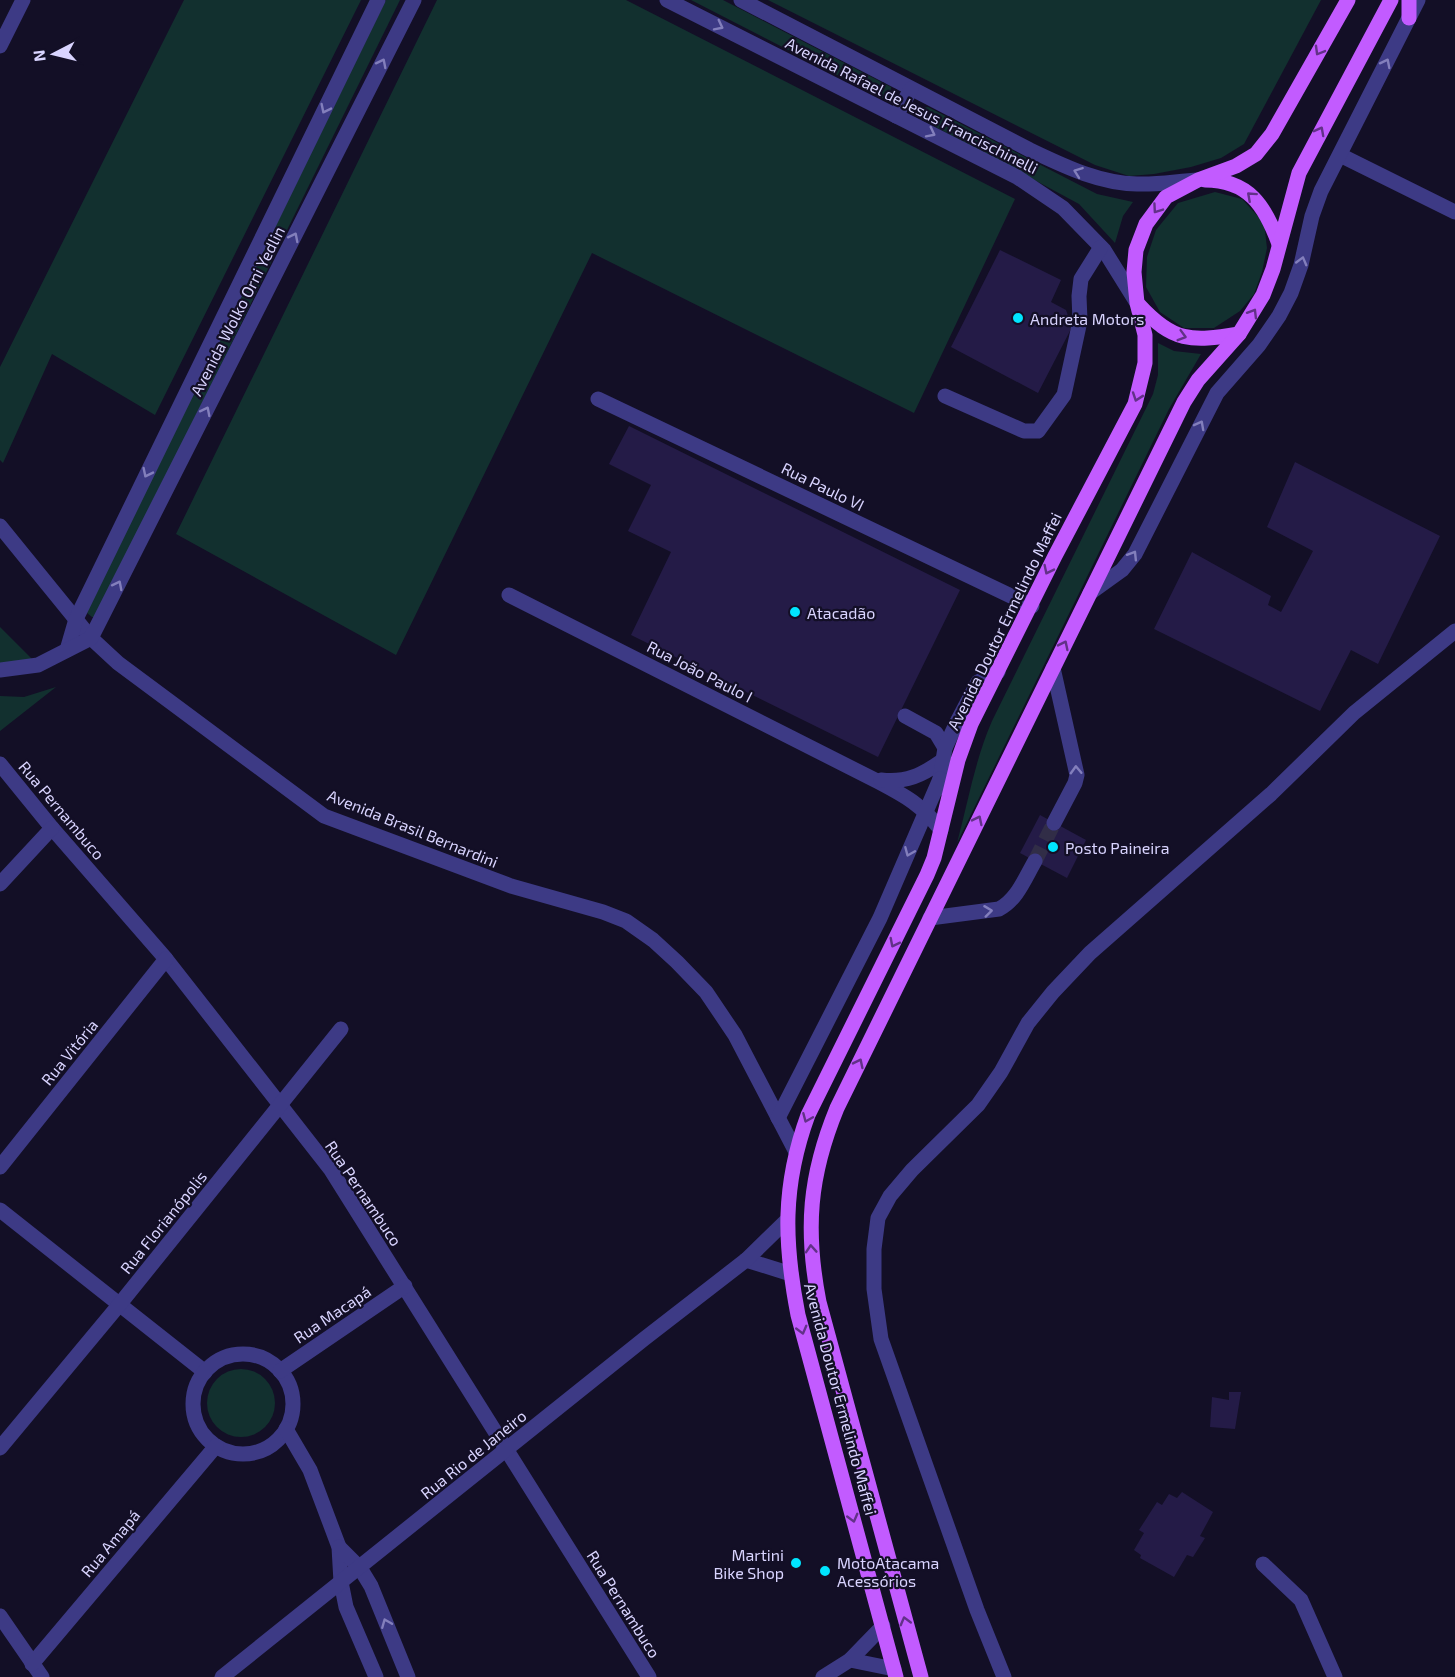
<svg xmlns="http://www.w3.org/2000/svg" width="1455" height="1677" viewBox="0 0 1455 1677" font-family="'Exo 2',sans-serif">
<style>
.green{fill:#12302f}
.building{fill:#241b47}
.lines{fill:none;stroke-linecap:round;stroke-linejoin:round}
.minor-tunnel{stroke:#312d47;stroke-width:15;stroke-dasharray:15 8;stroke-linecap:butt}
.minor{stroke:#3d3a85;stroke-width:15}
.major{stroke:#c25bff;stroke-width:15}
.oneway{stroke:#837fbc}
.oneway2{stroke:#623188}
.poi-dot{fill:#00e5ff;stroke:#130f26;stroke-width:2}
.labels{text-anchor:middle;dominant-baseline:central;stroke-width:4.5;stroke-linejoin:round;paint-order:stroke}
.street-label{font-size:16px;fill:#d9d4ff;stroke:#130f26}
.poi-label{font-size:16px;fill:#d9d4ff;stroke:#130f26;text-anchor:start}
</style>
<rect width="100%" height="100%" fill="#130f26"/>
<!-- green -->
<g class="green">
<polygon points="184,0 361,0 155,415 52,354 3,463 0,460 0,367"/>
<polygon points="386,0 400,0 97,617 92,617 87,613 88,609"/>
<polygon points="437,0 626,0 1015,199 914,413 592,253 396,655 176,534"/>
<polygon points="691,0 723,0 891,87 890,96 884,99"/>
<polygon points="768,0 1321,0 1244,144 1221,158 1191,167 1154,174 1129,176 1095,165"/>
<polygon points="928,107 1097,194 1133,202 1123,216 1115,243 1079,204 921,119 920,113 923,108"/>
<polygon points="1215,192 1242,199 1264,223 1267,248 1262,272 1254,294 1240,311 1214,328 1184,328 1160,312 1146,287 1147,257 1156,230 1178,203"/>
<path d="M1158 343 1174 351 1201 354 1169 409 957 843C968 802 975 760 992 721L1153 394 1158 375Z"/>
<polygon points="0,627 33,660 0,665"/>
<polygon points="56,687 0,731 0,696 24,697"/>
<circle cx="241" cy="1403" r="34"/>
</g>
<!-- building -->
<g class="building">
<polygon points="1000,250 1061,280 1051,302 1066,310 1072,327 1038,393 951,347"/>
<polygon points="629,426 960,590 878,757 631,635 671,552 628,531 651,485 609,464"/>
<polygon points="1295,462 1440,536 1378,664 1351,650 1320,711 1154,629 1192,552 1271,596 1268,605 1281,612 1313,551 1267,527"/>
<polygon points="1040,815 1086,840 1067,878 1020,853"/>
<polygon points="1229,1392 1241,1392 1235,1429 1210,1427 1212,1397 1229,1400"/>
<polygon points="1182,1492 1213,1512 1200,1536 1205,1538 1193,1557 1187,1555 1174,1577 1140,1558 1141,1555 1134,1550 1144,1533 1139,1530 1157,1502 1162,1505 1169,1494 1177,1498"/>
</g>
<g class="lines">
<!-- minor-tunnel -->
<polyline class="minor-tunnel" points="1035,861 1054,823"/>
<!-- minor -->
<g class="minor">
<polyline points="667,0 1017,177 1063,208 1104,250 1137,303"/>
<path d="M741 0 1030 150C1064 166 1098 183 1137 184 1157 185 1178 181 1198 180"/>
<polyline points="0,46 23,0"/>
<polyline points="896,116 911,89"/>
<polyline points="1340,155 1455,212"/>
<polyline points="945,396 1024,431 1038,431 1064,395 1080,321 1079,296 1081,279 1101,247"/>
<polyline points="598,399 1032,606"/>
<polyline points="0,526 91,638 118,663 324,816 511,886 603,912 626,921 653,940 677,962 706,992 735,1035 796,1152"/>
<polyline points="1090,593 1122,570 1135,554 1217,393 1259,345 1279,316 1291,293 1301,265 1312,216 1321,191 1418,0"/>
<path d="M509 595 875 780C905 796 920 803 941 830"/>
<polyline points="67,650 76,619 378,0"/>
<polyline points="1053,668 1077,775 1075,783 1054,823"/>
<polyline points="0,670 38,665 91,638 414,0"/>
<polyline points="905,716 936,733 945,748"/>
<polyline points="0,764 52,828 166,959 331,1170 649,1677"/>
<path d="M881 780C906 783 922 775 942 761"/>
<polyline points="940,788 940,779 945,748 957,722 978,682 998,672"/>
<polyline points="0,884 52,828"/>
<path d="M930 918 999 909C1017 900 1025 878 1035 861"/>
<polyline points="778,1118 880,918 940,779"/>
<polyline points="0,1167 166,959"/>
<polyline points="0,1210 205,1372"/>
<polyline points="746,1260 791,1274"/>
<circle cx="243" cy="1404" r="50"/>
<polyline points="280,1371 405,1286"/>
<polyline points="286,1429 310,1470 339,1547 341,1582 346,1607 376,1677"/>
<polyline points="0,1448 119,1305 341,1029"/>
<polyline points="339,1547 360,1568 371,1586 408,1677"/>
<polyline points="1263,1564 1301,1600 1335,1677"/>
<polyline points="0,1616 42,1677"/>
<polyline points="850,1660 894,1669"/>
<polyline points="32,1664 216,1446"/>
<polyline points="222,1677 644,1339 746,1260 786,1221"/>
<polyline points="823,1677 850,1660 883,1626"/>
<polyline points="1004,1677 977,1610 881,1339 874,1289 874,1249 878,1218 890,1196 912,1170 978,1105 1001,1072 1028,1023 1053,992 1090,953 1271,794 1354,713 1455,631"/>
</g>
<!-- major -->
<g class="major">
<polyline points="1409,18 1409,0"/>
<path d="M1205 180C1249 180 1265 206 1279 244"/>
<path d="M1139 305C1173 342 1191 342 1239 334"/>
<path d="M896 1677 798 1315C784 1243 782 1186 808 1115L927 875 934 858 958 760 971 724 1055 556 1135 404 1145 363V335L1137 303 1134 272 1136 250 1146 224 1166 197 1198 180 1236 166 1256 154 1272 134 1348 0"/>
<path d="M921 1677 819 1302C805 1230 809 1176 837 1108L1184 402 1198 380 1239 334 1263 295 1273 269 1299 173 1391 0"/>
</g>
</g>
<!-- one-way arrows -->
<defs><path id="oneway-chevron" d="M-2-3.5L2.5 0L-2 3.5" fill="none" stroke-width="1.6" stroke-linecap="round" stroke-linejoin="round" transform="scale(1.5)"/></defs>
<g class="oneway">
<use href="#oneway-chevron" transform="translate(719 26) rotate(27)"/>
<use href="#oneway-chevron" transform="translate(382 63) rotate(-63)"/>
<use href="#oneway-chevron" transform="translate(1386 63) rotate(-63)"/>
<use href="#oneway-chevron" transform="translate(325 109) rotate(116)"/>
<use href="#oneway-chevron" transform="translate(931 133) rotate(27)"/>
<use href="#oneway-chevron" transform="translate(1078 172) rotate(-160)"/>
<use href="#oneway-chevron" transform="translate(294 237) rotate(-63)"/>
<use href="#oneway-chevron" transform="translate(1302 261) rotate(-75)"/>
<use href="#oneway-chevron" transform="translate(206 411) rotate(-63)"/>
<use href="#oneway-chevron" transform="translate(1200 425) rotate(-62)"/>
<use href="#oneway-chevron" transform="translate(147 473) rotate(116)"/>
<use href="#oneway-chevron" transform="translate(1133 555) rotate(-58)"/>
<use href="#oneway-chevron" transform="translate(118 585) rotate(-63)"/>
<use href="#oneway-chevron" transform="translate(1076 770) rotate(-92)"/>
<use href="#oneway-chevron" transform="translate(909 852) rotate(113)"/>
<use href="#oneway-chevron" transform="translate(988 911) rotate(-7)"/>
<use href="#oneway-chevron" transform="translate(386 1623) rotate(-112)"/>
</g>
<g class="oneway2">
<use href="#oneway-chevron" transform="translate(1319 51) rotate(120)"/>
<use href="#oneway-chevron" transform="translate(1320 131) rotate(-62)"/>
<use href="#oneway-chevron" transform="translate(1251 196) rotate(-138)"/>
<use href="#oneway-chevron" transform="translate(1157 209) rotate(125)"/>
<use href="#oneway-chevron" transform="translate(1253 313) rotate(-59)"/>
<use href="#oneway-chevron" transform="translate(1182 336) rotate(16)"/>
<use href="#oneway-chevron" transform="translate(1137 397) rotate(109)"/>
<use href="#oneway-chevron" transform="translate(1048 570) rotate(116)"/>
<use href="#oneway-chevron" transform="translate(1064 645) rotate(-64)"/>
<use href="#oneway-chevron" transform="translate(978 820) rotate(-64)"/>
<use href="#oneway-chevron" transform="translate(894 943) rotate(117)"/>
<use href="#oneway-chevron" transform="translate(859 1063) rotate(-64)"/>
<use href="#oneway-chevron" transform="translate(807 1118) rotate(113)"/>
<use href="#oneway-chevron" transform="translate(811 1249) rotate(-94)"/>
<use href="#oneway-chevron" transform="translate(802 1330) rotate(75)"/>
<use href="#oneway-chevron" transform="translate(853 1518) rotate(75)"/>
<use href="#oneway-chevron" transform="translate(905 1621) rotate(-105)"/>
</g>
<!-- markers -->
<g class="poi-dot">
<circle cx="1018" cy="318" r="6"/>
<circle cx="795" cy="612" r="6"/>
<circle cx="1053" cy="847" r="6"/>
<circle cx="796" cy="1563" r="6"/>
<circle cx="825" cy="1571" r="6"/>
</g>
<g class="labels">
<!-- street labels -->
<g class="street-label">
<text transform="translate(912 105) rotate(27)">Avenida Rafael de Jesus Francischinelli</text>
<text transform="translate(237 311) rotate(-63)">Avenida Wolko Orni Yedlin</text>
<text transform="translate(823 486) rotate(26)">Rua Paulo VI</text>
<text transform="translate(1004 621) rotate(-64)">Avenida Doutor Ermelindo Maffei</text>
<text transform="translate(700 671) rotate(27)">Rua João Paulo I</text>
<text transform="translate(62 810) rotate(50)">Rua Pernambuco</text>
<text transform="translate(413 828) rotate(22)">Avenida Brasil Bernardini</text>
<text transform="translate(69 1052) rotate(-51)">Rua Vitória</text>
<text transform="translate(364 1193) rotate(56)">Rua Pernambuco</text>
<text transform="translate(163 1222) rotate(-51)">Rua Florianópolis</text>
<text transform="translate(332 1314) rotate(-34)">Rua Macapá</text>
<text transform="translate(841 1399) rotate(75)">Avenida Doutor Ermelindo Maffei</text>
<text transform="translate(473 1454) rotate(-39)">Rua Rio de Janeiro</text>
<text transform="translate(110 1543) rotate(-50)">Rua Amapá</text>
<text transform="translate(624 1604) rotate(58)">Rua Pernambuco</text>
</g>
<!-- poi labels -->
<g class="poi-label">
<text x="1030" y="318">Andreta Motors</text>
<text x="807" y="612">Atacadão</text>
<text x="1065" y="847">Posto Paineira</text>
<text x="784" y="1554" text-anchor="end">Martini<tspan x="784" dy="18">Bike Shop</tspan></text>
<text x="837" y="1562">MotoAtacama<tspan x="837" dy="18">Acessórios</tspan></text>
</g>
</g>
<!-- north arrow -->
<g transform="translate(54 54) rotate(263)" stroke="#130f26" stroke-width="4.5" paint-order="stroke">
<path d="M0-4.5L10 22L0 15L-10 22Z" fill="#d9d4ff"/>
<text y="-9" font-size="16" font-weight="bold" text-anchor="middle" fill="#d9d4ff">N</text>
</g>
</svg>
